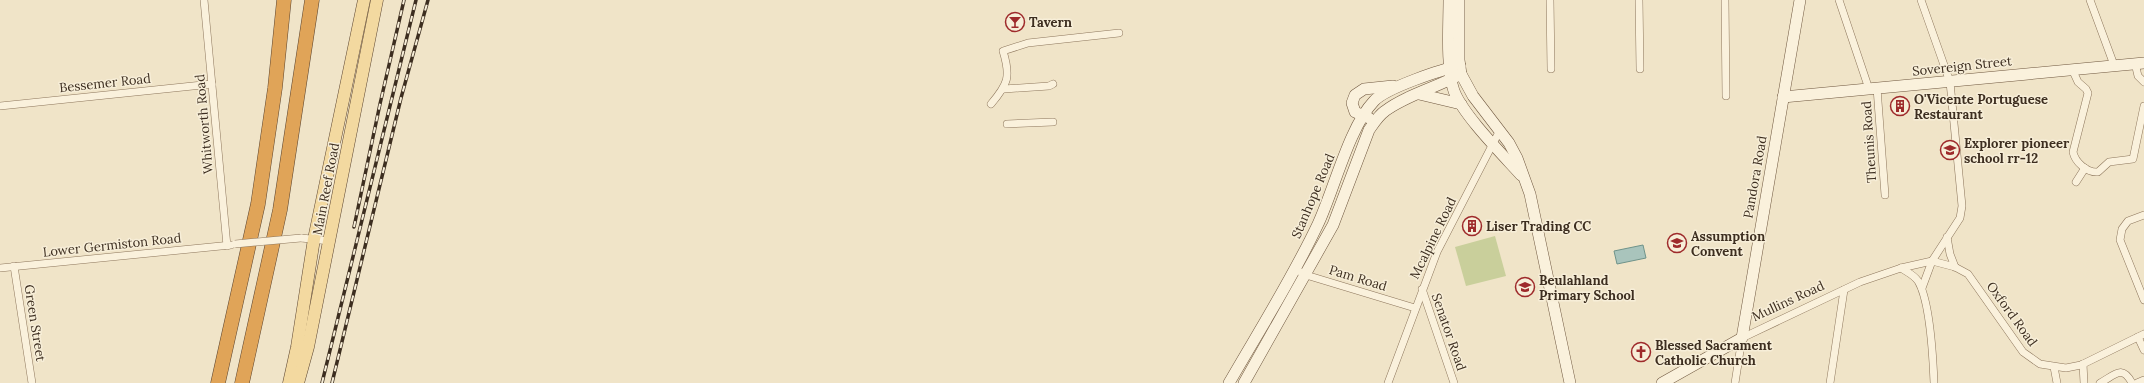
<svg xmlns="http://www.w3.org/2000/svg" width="2144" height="383" viewBox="0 0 2144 383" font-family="Lora,serif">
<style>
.green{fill:#c9cf9b}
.water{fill:#a9c4bc;stroke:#6f938a}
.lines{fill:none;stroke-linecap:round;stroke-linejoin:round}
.street-casing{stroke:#8d765c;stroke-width:8}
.secondary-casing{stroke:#6f573f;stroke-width:12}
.primary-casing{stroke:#5b4430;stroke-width:13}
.highway-casing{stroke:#5b4430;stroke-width:15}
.street{stroke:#faf1dc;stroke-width:7}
.secondary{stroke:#faf1dc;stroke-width:11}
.primary{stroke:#f3d9a0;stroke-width:12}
.highway{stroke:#e0a458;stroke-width:14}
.rail-casing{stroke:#3d2e20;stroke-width:3.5}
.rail{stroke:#f7eed8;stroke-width:2;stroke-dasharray:6;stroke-linecap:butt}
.street-bridge-casing{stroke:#8d765c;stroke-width:8;stroke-linecap:butt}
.street-bridge{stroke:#faf1dc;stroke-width:7}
.labels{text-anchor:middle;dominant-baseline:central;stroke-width:3;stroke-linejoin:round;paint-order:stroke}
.poi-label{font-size:13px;font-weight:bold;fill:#3d2e20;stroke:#f7eed8;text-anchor:start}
.street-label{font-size:13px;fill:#3d2e20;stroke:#f7eed8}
</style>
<rect width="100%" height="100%" fill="#f0e4c8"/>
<!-- green -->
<polygon class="green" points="1495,236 1506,276 1466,286 1455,247"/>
<!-- water -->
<polygon class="water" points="1643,245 1646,258 1617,264 1614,251"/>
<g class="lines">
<defs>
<g id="street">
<polyline points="204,0 227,246"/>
<polyline points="1550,0 1551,69"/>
<polyline points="1639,0 1640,69"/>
<polyline points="1725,0 1726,96"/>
<polyline points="1839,0 1869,89"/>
<polyline points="1921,0 1950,82 1962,206 1960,218 1932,261 1922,288"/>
<polyline points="2090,0 2114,65"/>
<polyline points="2135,63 2138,76 2144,82"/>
<path d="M2072 69 2078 82 2086 89 2088 93 2073 152C2075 162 2087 173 2098 172L2109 162 2133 159 2144 106"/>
<polyline points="1877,88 1885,195"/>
<polyline points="1004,89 1049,86 1053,84"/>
<path d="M991 104C1008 84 1011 77 1003 51L1028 43 1119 33"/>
<polyline points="0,106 212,84"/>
<polyline points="1007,124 1053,122"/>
<polyline points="2076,182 2085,168"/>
<polyline points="2144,215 2128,221 2122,229 2120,240 2144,300"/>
<polyline points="1947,237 1950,254 1955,267"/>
<polyline points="301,238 330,241"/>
<polyline points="14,266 32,383"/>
<polyline points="0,268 231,245"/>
<path d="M1901 268C1907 272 1914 275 1918 281 1930 301 1933 358 1934 383"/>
<polyline points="1295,269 1306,275 1415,308"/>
<polyline points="1422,289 1454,383"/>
<polyline points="2138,337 2144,350"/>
<polyline points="2083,364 2084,383"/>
<polyline points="2054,367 2057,383"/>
<polyline points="1388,383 1437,252 1500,130"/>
<polyline points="1735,383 1742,338 1860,282 1901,268 1932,261 1955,267 1968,274 2023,352 2040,364 2066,368 2081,365 2144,334"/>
<polyline points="1830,383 1844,290"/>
<path d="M2100 383C2115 375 2122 364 2132 383"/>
<polyline points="2137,383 2144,380"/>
</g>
<g id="secondary">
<path d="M1449 0C1449 25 1446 69 1454 91 1463 115 1503 155 1521 175"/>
<polyline points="1459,0 1459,60 1461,74 1473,96 1509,143 1517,158 1530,194 1570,383"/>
<polyline points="1419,94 1461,104"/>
<polyline points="1783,97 2144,63"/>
<polyline points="1369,118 1355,112 1352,103 1355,95 1364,89 1393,86"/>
<path d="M1229 383C1259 331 1292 279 1318 224 1334 190 1349 127 1374 101 1386 88 1442 69 1460 66"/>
<path d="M1244 383 1333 225 1369 130C1374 123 1378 116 1385 111 1406 95 1438 87 1461 74"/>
<polyline points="1662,383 1742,338 1800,0"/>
</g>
<g id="primary">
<polyline points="289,383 297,347 314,239 364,0"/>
<polyline points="298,383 308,347 377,0"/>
</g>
<g id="highway">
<polyline points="218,383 258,204 275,88 284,0"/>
<polyline points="242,383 280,210 312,0"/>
</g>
</defs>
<!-- street casing -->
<use href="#street" class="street-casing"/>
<!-- secondary casing -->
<use href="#secondary" class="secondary-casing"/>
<!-- primary casing -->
<use href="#primary" class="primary-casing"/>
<!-- highway casing -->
<use href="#highway" class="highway-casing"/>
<!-- street -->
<use href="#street" class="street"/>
<!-- secondary -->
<use href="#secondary" class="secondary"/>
<!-- primary -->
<use href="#primary" class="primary"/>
<!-- highway -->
<use href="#highway" class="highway"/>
<defs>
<g id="rail">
<polyline points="354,227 380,104 404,0"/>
<polyline points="322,383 416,0"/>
<polyline points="332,383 401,98 428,0"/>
</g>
</defs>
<!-- rail casing -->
<use href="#rail" class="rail-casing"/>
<!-- rail -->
<use href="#rail" class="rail"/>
<defs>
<polyline id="street-bridge" points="235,244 301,238"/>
</defs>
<!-- street-bridge casing -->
<use href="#street-bridge" class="street-bridge-casing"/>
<!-- street-bridge -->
<use href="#street-bridge" class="street-bridge"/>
</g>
<!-- icons -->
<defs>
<symbol id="bar-ring" viewBox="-11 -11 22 22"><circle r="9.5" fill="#f7eed8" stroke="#9e2a2b" stroke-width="1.5"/><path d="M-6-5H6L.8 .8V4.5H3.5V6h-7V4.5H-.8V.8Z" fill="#9e2a2b"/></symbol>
<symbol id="building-ring" viewBox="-11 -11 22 22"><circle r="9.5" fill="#f7eed8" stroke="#9e2a2b" stroke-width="1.5"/><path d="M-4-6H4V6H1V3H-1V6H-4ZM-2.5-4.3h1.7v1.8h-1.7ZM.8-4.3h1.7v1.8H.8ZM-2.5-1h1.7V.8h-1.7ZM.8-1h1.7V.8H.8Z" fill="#9e2a2b"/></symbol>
<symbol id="school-ring" viewBox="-11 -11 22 22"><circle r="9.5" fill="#f7eed8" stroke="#9e2a2b" stroke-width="1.5"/><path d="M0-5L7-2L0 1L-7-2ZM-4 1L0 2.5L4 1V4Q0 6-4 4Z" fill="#9e2a2b"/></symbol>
<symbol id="church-ring" viewBox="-11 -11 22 22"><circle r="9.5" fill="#f7eed8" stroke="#9e2a2b" stroke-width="1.5"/><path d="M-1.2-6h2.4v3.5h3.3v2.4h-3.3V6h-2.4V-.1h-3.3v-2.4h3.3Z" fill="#9e2a2b"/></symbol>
</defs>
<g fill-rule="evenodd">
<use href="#bar-ring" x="1004" y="11" width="22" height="22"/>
<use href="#building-ring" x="1889" y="95" width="22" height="22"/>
<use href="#school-ring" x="1939" y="139" width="22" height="22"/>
<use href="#building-ring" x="1461" y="215" width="22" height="22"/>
<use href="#school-ring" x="1666" y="232" width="22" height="22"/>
<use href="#school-ring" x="1514" y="276" width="22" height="22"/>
<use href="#church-ring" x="1630" y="341" width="22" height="22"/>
</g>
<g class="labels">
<!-- poi labels -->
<g class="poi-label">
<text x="1029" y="22">Tavern</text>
<text x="1914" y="99">O'Vicente Portuguese<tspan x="1914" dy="15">Restaurant</tspan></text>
<text x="1964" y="143">Explorer pioneer<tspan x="1964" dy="15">school rr-12</tspan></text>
<text x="1486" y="226">Liser Trading CC</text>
<text x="1691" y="236">Assumption<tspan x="1691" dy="15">Convent</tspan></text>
<text x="1539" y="280">Beulahland<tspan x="1539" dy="15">Primary School</tspan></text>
<text x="1655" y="345">Blessed Sacrament<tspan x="1655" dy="15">Catholic Church</tspan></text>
</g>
<!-- street labels -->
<g class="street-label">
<text transform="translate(1962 66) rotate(-6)">Sovereign Street</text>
<text transform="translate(105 83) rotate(-6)">Bessemer Road</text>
<text transform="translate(204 124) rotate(-95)">Whitworth Road</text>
<text transform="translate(1869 142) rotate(-94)">Theunis Road</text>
<text transform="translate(1755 177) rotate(-80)">Pandora Road</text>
<text transform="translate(326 189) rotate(-79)">Main Reef Road</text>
<text transform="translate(1313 196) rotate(-67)">Stanhope Road</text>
<text transform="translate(1433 238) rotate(-64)">Mcalpine Road</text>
<text transform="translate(112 245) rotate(-6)">Lower Germiston Road</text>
<text transform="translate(1358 278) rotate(17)">Pam Road</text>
<text transform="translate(1788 301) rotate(-25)">Mullins Road</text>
<text transform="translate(2012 314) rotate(54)">Oxford Road</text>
<text transform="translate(35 323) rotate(81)">Green Street</text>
<text transform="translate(1449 332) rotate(71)">Senator Road</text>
</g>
</g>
</svg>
